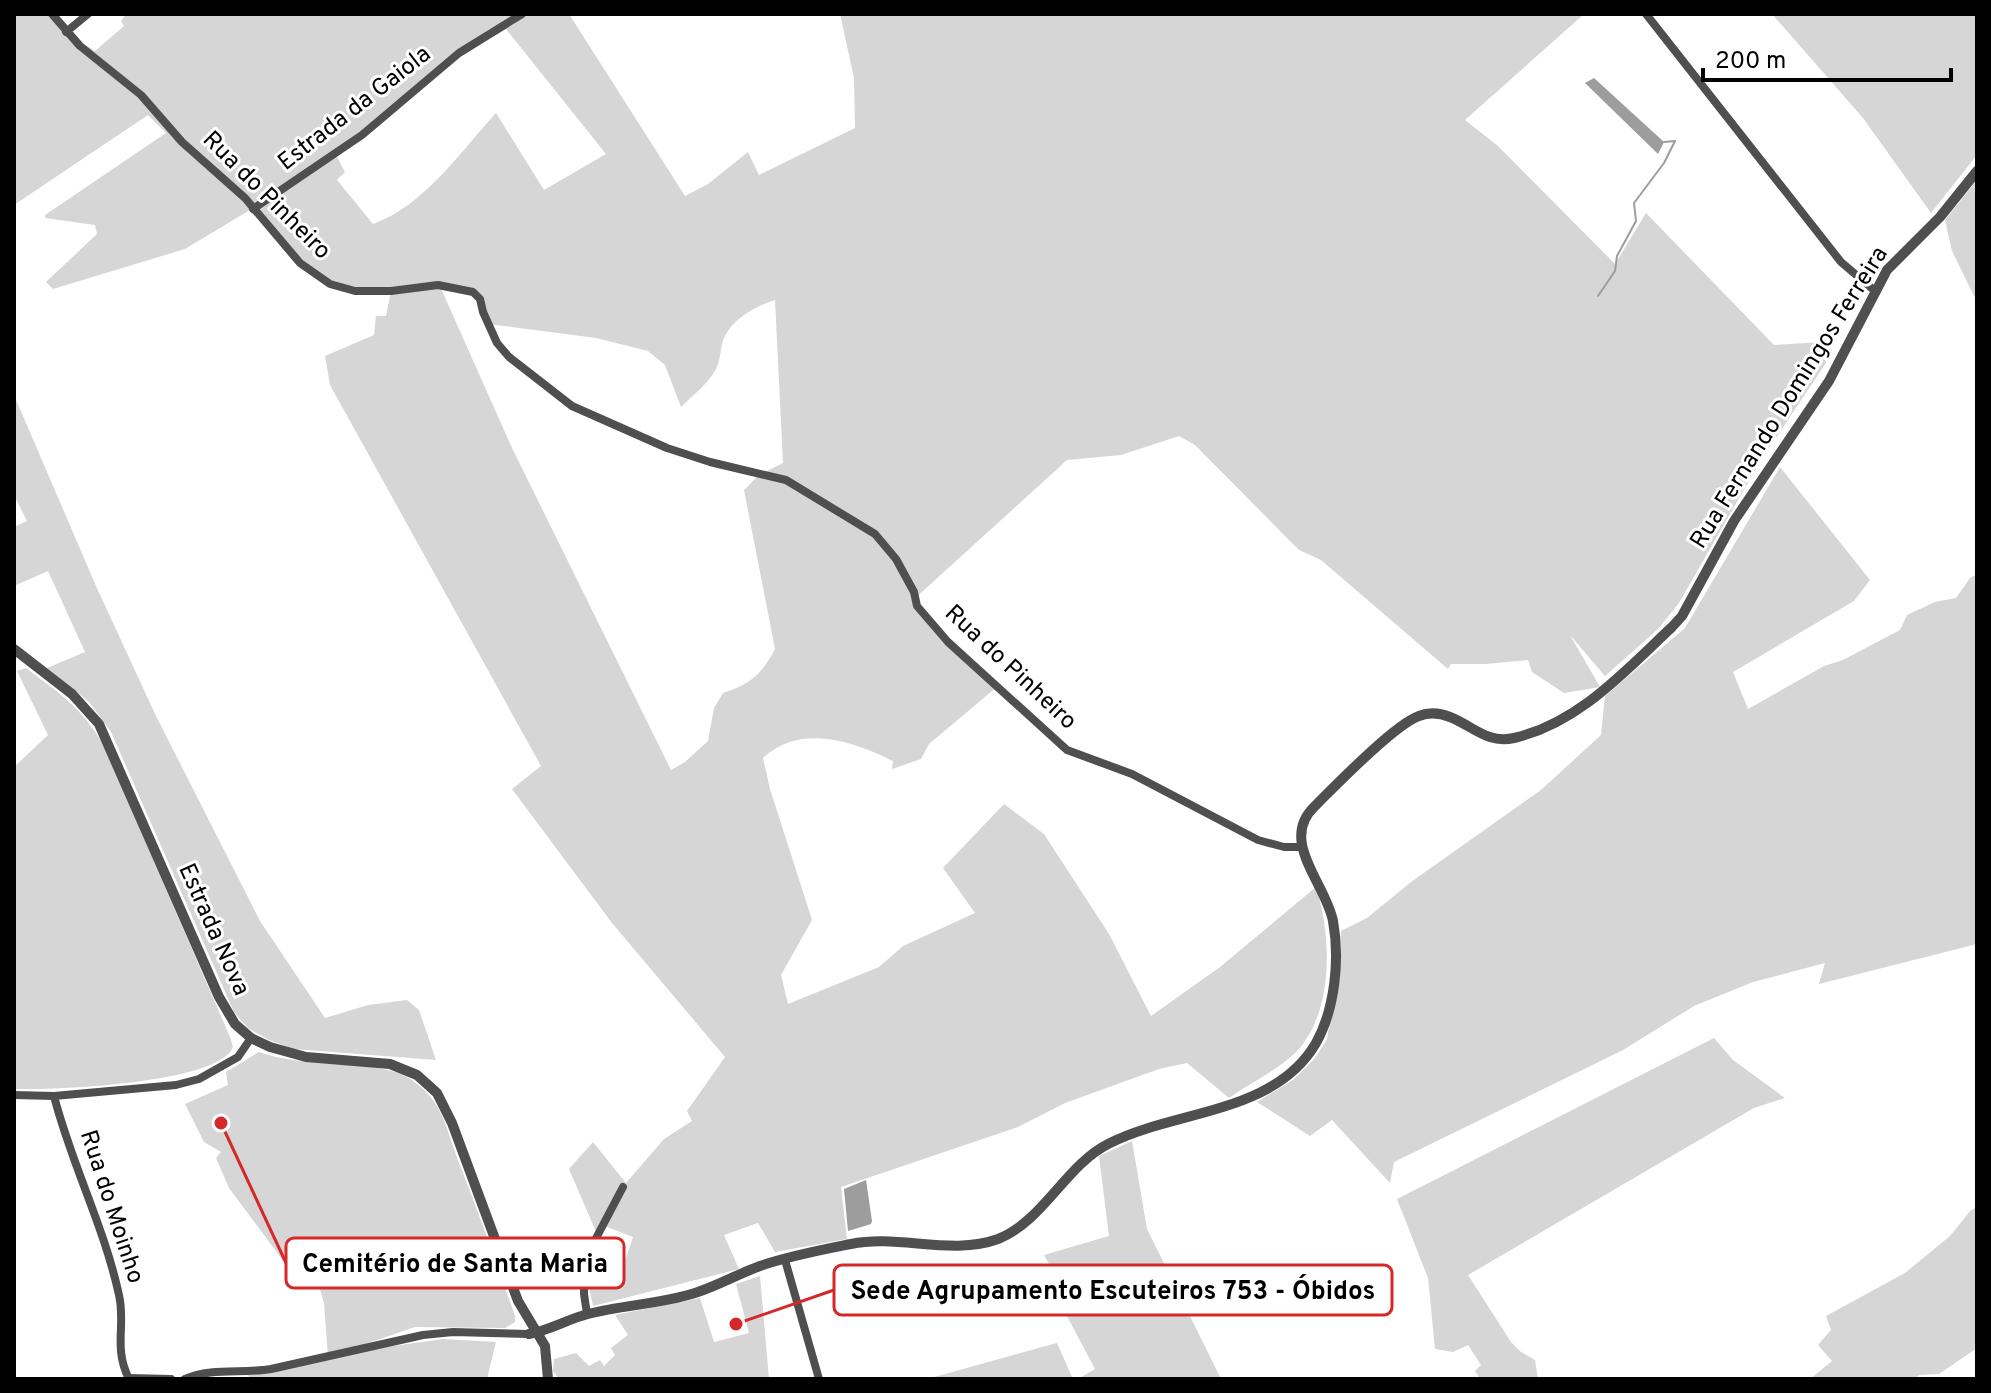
<svg xmlns="http://www.w3.org/2000/svg" width="1991" height="1393" viewBox="0 0 1991 1393" font-family="Overpass,sans-serif">
<style>
.green{fill:#d6d6d6;fill-rule:evenodd}
.water{fill:#9d9d9d}
.lines{fill:none;stroke-linecap:round;stroke-linejoin:round}
.stream{stroke:#9d9d9d;stroke-width:2}
.minor{stroke:#4f4f4f;stroke-width:8}
.tertiary{stroke:#4f4f4f;stroke-width:10}
.labels{text-anchor:middle;dominant-baseline:central;stroke-width:6;stroke-linejoin:round;paint-order:stroke}
.street-label{font-size:24px;fill:#000;stroke:#fff}
.leader{fill:none;stroke:#d62828;stroke-width:3}
.callout-dot{fill:#d62828;stroke:#fff;stroke-width:3}
.callout{fill:#fff;stroke:#d62828;stroke-width:3}
.callout-label{font-size:26px;text-anchor:middle;font-weight:bold;fill:#000}
</style>
<rect width="100%" height="100%" fill="#fff"/>
<!-- green -->
<g class="green">
<path d="M14 14H52L66 32 95 51 124 26 121 21 126 14H569L685 196 708 184 748 152 759 175 855 128 854 78 840 14H1584L1465 120 1498 146 1615 264 1646 213 1774 345 1822 342 1826 363 1761 460 1679 603 1658 629 1605 676 1570 635 1600 687 1564 693 1532 672 1528 660 1486 664H1451L1448 669 1321 560 1299 550 1195 445 1179 436 1121 455 1067 460 912 601 998 686 929 744 921 759 892 769 893 761C853 741 800 723 763 758L770 789 812 920 781 975 788 1004 879 967 903 946 975 913 943 868 1004 804 1044 834 1109 934 1151 1016 1220 967 1316 887C1332 936 1334 1013 1296 1052 1278 1070 1250 1083 1229 1098L1187 1063 1159 1069 1065 1103 1018 1127 841 1187 847 1239 775 1252 758 1223 724 1235 739 1269 593 1306 588 1283 619 1279 633 1237 602 1225 597 1234 569 1169 593 1142 626 1183 664 1139 692 1121 687 1111 725 1057 612 923 512 789 541 766 330 385 325 356 374 335 376 316H386L391 291 342 288 301 262 255 207 185 249 53 289 46 282 97 234 95 225 45 218V215L166 133 148 115 14 205ZM506 29 606 154 544 190 496 113C460 152 425 205 373 224L337 180 345 172 335 153 463 54ZM439 284 480 299 488 324 596 338 648 351 665 365 681 407C693 395 708 384 716 369 721 359 720 347 724 338 733 318 756 306 775 300L783 463 759 475 744 490 775 649C761 675 751 684 723 693L714 708 708 741 685 762 671 770 512 448Z"/>
<polygon points="1772,14 1977,14 1977,155 1931,213 1863,118"/>
<polygon points="1977,180 1977,302 1952,251 1945,220"/>
<polygon points="14,395 96,586 156,716 260,921 325,1018 368,1005 407,1000 419,1010 436,1060 294,1049 269,1040 248,1028 234,1012 111,732 89,702 47,668 85,652 48,571 14,586 14,527 27,521 14,495"/>
<polygon points="1780,467 1870,580 1854,601 1733,672 1748,709 1824,666 1843,660 1900,630 1907,615 1935,602 1956,598 1970,578 1977,574 1977,944 1819,984 1825,963 1753,982 1694,1006 1623,1050 1394,1162 1390,1183 1332,1120 1310,1136 1257,1102 1293,1080 1315,1058 1327,1039 1340,960 1341,931 1367,918 1411,882 1541,790 1601,735 1605,696 1685,628"/>
<path d="M26 668C59 693 81 707 103 744L230 1037 233 1047C219 1084 52 1090 14 1089V767L48 735 17 671Z"/>
<polygon points="1714,1038 1733,1060 1785,1098 1754,1108 1468,1275 1511,1342 1521,1352 1535,1360 1538,1379 1480,1379 1475,1371 1481,1365 1468,1345 1453,1352 1435,1349 1428,1278 1397,1199"/>
<path d="M259 1052C304 1068 353 1058 398 1073 409 1077 420 1085 428 1094 443 1110 449 1135 456 1155 477 1208 496 1262 515 1316V1322L505 1328 415 1327 336 1354 443 1339 496 1342 487 1379H250L247 1373 328 1357 324 1303 316 1276 301 1274 287 1266 229 1188 216 1158 221 1152 204 1142 185 1104 228 1085 226 1072Z"/>
<polygon points="1132,1141 1147,1229 1221,1379 1078,1379 1095,1369 1068,1318 1060,1307 1065,1293 1044,1255 1109,1236 1099,1156"/>
<polygon points="1977,1207 1977,1348 1939,1374 1919,1375 1914,1379 1810,1379 1832,1361 1818,1345 1831,1330 1826,1316 1905,1273 1950,1236 1971,1210"/>
<polygon points="760,1276 769,1379 559,1379 553,1371 554,1359 576,1353 589,1366 600,1360 604,1366 615,1355 611,1348 628,1335 615,1315 700,1298 714,1342 749,1333 736,1284"/>
<polygon points="1057,1343 1073,1379 927,1379"/>
</g>
<!-- water -->
<g class="water">
<polygon points="1594,78 1664,142 1658,154 1585,83"/>
<polygon points="866,1180 872,1221 871,1224 848,1231 844,1189"/>
</g>
<g class="lines">
<!-- stream -->
<polyline class="stream" points="1598,296 1615,271 1617,256 1636,221 1634,203 1664,163 1675,141 1664,142"/>
<!-- minor -->
<g class="minor">
<polyline points="52,14 80,46 141,95 182,142 245,198 300,263 330,284 355,291 391,291 438,285 473,292 480,299 483,312 497,343 509,357 572,406 667,448 710,462 786,480 875,534 896,559 914,592 917,606 948,642 1067,750 1132,774 1258,840 1284,847 1302,847"/>
<polyline points="1646,14 1841,262 1875,291"/>
<polyline points="66,32 88,14"/>
<polyline points="253,209 362,135 459,53 522,14"/>
<polyline points="14,1095 54,1096 176,1085 199,1079 238,1057 251,1038"/>
<path d="M54 1096C71 1163 104 1226 119 1295 126 1326 113 1347 129 1379"/>
<polyline points="785,1260 819,1379"/>
<polyline points="587,1314 584,1294 584,1261 623,1187"/>
<polyline points="128,1378 171,1379"/>
<path d="M185 1379C212 1367 242 1374 271 1369L423 1335 453 1332 529 1334"/>
</g>
<!-- tertiary -->
<g class="tertiary">
<polyline points="14,649 72,694 99,724 219,997 235,1024 251,1038 270,1047 306,1057 390,1064 417,1075 437,1093 452,1123 518,1301 545,1346 548,1379"/>
<path d="M529 1334C550 1330 568 1319 588 1314 623 1305 660 1304 695 1293 717 1286 738 1274 760 1266 789 1256 821 1250 851 1244 898 1234 952 1256 998 1239 1045 1220 1065 1165 1110 1143 1175 1110 1275 1114 1316 1043 1335 1009 1340 959 1333 921 1326 884 1279 841 1314 807 1335 786 1395 724 1419 716 1429 712 1440 713 1450 717 1473 726 1487 744 1514 738 1579 723 1626 670 1672 627L1682 616 1734 521 1829 381 1887 270 1940 217 1977 171"/>
</g>
</g>
<g class="labels">
<!-- street labels -->
<g class="street-label">
<text transform="translate(355 109) rotate(-38)">Estrada da Gaiola</text>
<text transform="translate(266 196) rotate(45)">Rua do Pinheiro</text>
<text transform="translate(1790 398) rotate(-58)">Rua Fernando Domingos Ferreira</text>
<text transform="translate(1010 668) rotate(43)">Rua do Pinheiro</text>
<text transform="translate(213 930) rotate(66)">Estrada Nova</text>
<text transform="translate(111 1207) rotate(72)">Rua do Moinho</text>
</g>
</g>
<!-- callouts -->
<path class="leader" d="M221 1123L286 1263M736 1324L834 1290"/>
<g class="callout-dot">
<circle cx="221" cy="1123" r="8"/>
<circle cx="736" cy="1324" r="8"/>
</g>
<g class="callout">
<rect x="286" y="1238" width="338" height="50" rx="8"/>
<rect x="834" y="1265" width="558" height="50" rx="8"/>
</g>
<g class="callout-label">
<text x="455" y="1272">Cemitério de Santa Maria</text>
<text x="1113" y="1299">Sede Agrupamento Escuteiros 753 - Óbidos</text>
</g>
<!-- border -->
<rect width="1991" height="1393" fill="none" stroke="#000000" stroke-width="32"/>
<!-- scale -->
<path d="M1703 68v12h248v-12" fill="none" stroke="#000000" stroke-width="4"/>
<text x="1715" y="68" font-size="24" fill="#000000" stroke="#ffffff" stroke-width="6" paint-order="stroke">200 m</text>
</svg>
